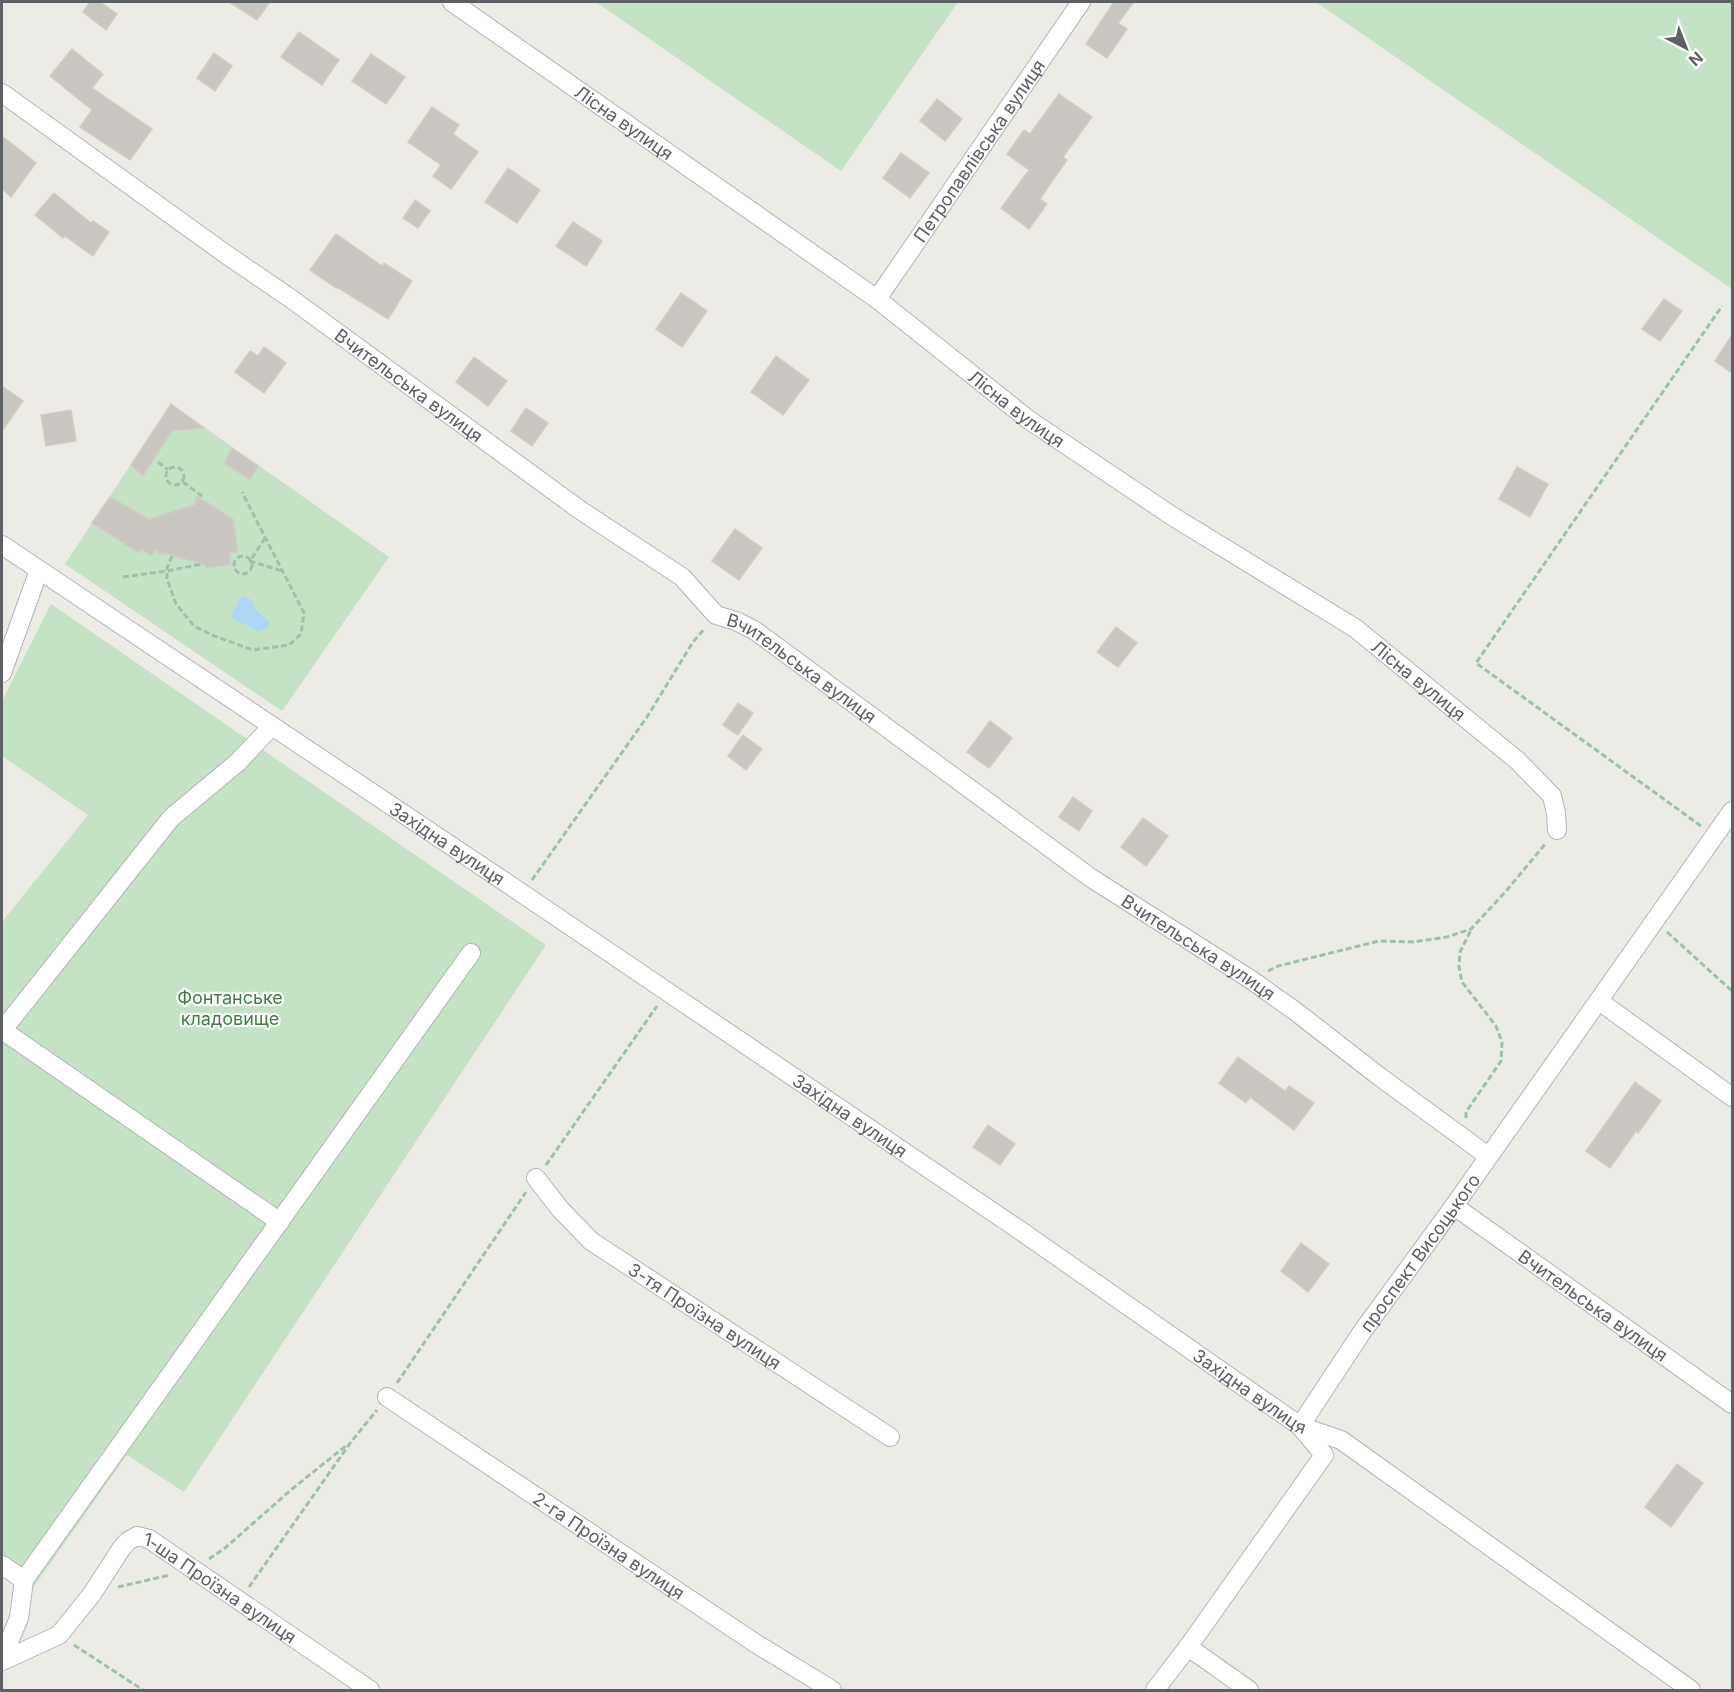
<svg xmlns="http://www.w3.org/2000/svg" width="1734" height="1692" viewBox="0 0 1734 1692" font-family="Inter,sans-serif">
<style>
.green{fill:#c4e2c4}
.water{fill:#add6f5}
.building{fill:#c9c6c2;stroke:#d1cdc4;stroke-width:1.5}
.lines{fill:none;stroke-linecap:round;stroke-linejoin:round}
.minor-casing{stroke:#b2b5b8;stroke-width:20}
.path{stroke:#9ec2a9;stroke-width:3;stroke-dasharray:6 3;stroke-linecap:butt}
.minor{stroke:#fff;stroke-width:18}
.labels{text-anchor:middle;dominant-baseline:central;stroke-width:4.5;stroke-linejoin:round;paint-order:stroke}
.street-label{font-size:18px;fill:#5d6064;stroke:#fff}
.park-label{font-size:18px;fill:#3f8042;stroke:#fff}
</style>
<rect width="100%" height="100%" fill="#edebe5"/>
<!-- green -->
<g class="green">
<polygon points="596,2 958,2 841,171"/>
<polygon points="1316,2 1732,2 1732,289"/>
<polygon points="171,404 389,557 282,711 65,564"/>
<polygon points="51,604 546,945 184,1492 127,1455 28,1595 2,1576 2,922 88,815 2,756 2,701"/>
</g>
<!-- water -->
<path class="water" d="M244 596C250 599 254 600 254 608L270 623 268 627 259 632C253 630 250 625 244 624 239 622 237 622 233 619L232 611 238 606 239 599Z"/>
<!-- building -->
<g class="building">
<polygon points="90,2 100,2 117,14 106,30 83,12"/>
<polygon points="229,2 270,2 257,20"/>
<polygon points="1114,2 1134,2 1118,23 1127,29 1107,58 1086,44"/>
<polygon points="299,32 339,60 322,85 281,57"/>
<polygon points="72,49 103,74 92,88 152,129 130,160 80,127 92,110 50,76"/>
<polygon points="214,53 232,66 215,91 197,78"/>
<polygon points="371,54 405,77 386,104 352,81"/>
<polygon points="1059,94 1092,117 1063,157 1067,160 1040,199 1047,204 1029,229 1001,208 1029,170 1007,154 1024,130 1030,134"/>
<polygon points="937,99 962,119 945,141 920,121"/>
<polygon points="432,107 459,125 453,134 478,152 451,189 433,176 441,165 408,142"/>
<polygon points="2,136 36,163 11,197 2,189"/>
<polygon points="901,153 929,173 910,198 883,178"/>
<polygon points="508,168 540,190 517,223 485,202"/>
<polygon points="54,193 91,223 93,221 109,232 93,256 65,236 63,238 35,215"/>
<polygon points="415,200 430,211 418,228 403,218"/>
<polygon points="573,222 602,241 586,266 556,246"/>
<polygon points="336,234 382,266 384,263 412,281 388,319 337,287 336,288 310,270"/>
<polygon points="681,293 707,311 682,347 656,329"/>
<polygon points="1664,299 1682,311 1660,341 1642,329"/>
<polygon points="1732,335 1732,373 1715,361"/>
<polygon points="264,347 286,363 264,393 235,372 250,351 258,356"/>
<polygon points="776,356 809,380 783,415 751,392"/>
<polygon points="474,357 507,381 488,406 456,382"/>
<polygon points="2,386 23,401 2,431"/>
<polygon points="171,404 204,428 172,431 143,476 131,465"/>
<polygon points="526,408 548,423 532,446 511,431"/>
<polygon points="71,410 76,441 46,446 41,415"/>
<polygon points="232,448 258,466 250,480 224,463"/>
<polygon points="1517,467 1548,484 1530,517 1499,499"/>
<polygon points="197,496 233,519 238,552 230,553 230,565 206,568 205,565 165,553 163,555 155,550 151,556 142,549 139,553 92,523 110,497 149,519 194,505"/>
<polygon points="735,529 762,548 739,580 712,561"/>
<polygon points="1116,627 1137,643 1118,667 1097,652"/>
<polygon points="738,703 753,713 738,735 723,725"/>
<polygon points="990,721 1012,738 989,768 967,752"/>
<polygon points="743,735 762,749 746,770 728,756"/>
<polygon points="1073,797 1092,811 1079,831 1059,817"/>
<polygon points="1143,818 1168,836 1146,866 1121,847"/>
<polygon points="1238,1057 1285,1091 1289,1086 1314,1103 1294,1130 1250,1097 1246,1103 1219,1083"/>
<polygon points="1635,1082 1661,1101 1638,1133 1636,1131 1610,1168 1586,1151"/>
<polygon points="988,1125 1015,1144 1000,1165 973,1147"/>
<polygon points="1301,1243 1329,1264 1308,1292 1281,1271"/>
<polygon points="1677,1464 1703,1483 1671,1527 1645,1507"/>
</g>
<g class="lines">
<defs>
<g id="minor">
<path id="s1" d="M452 2 877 299 1029 420 1172 516 1355 628 1518 761 1552 796 1556 813 1557 830"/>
<path id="s2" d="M2 93 227 255 290 298 580 510 682 577 716 615 736 621 754 630 1091 878 1250 979 1295 1011 1380 1077 1488 1156"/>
<path id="s3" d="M877 299 1081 2"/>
<path id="s4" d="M2 545 523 894 1018 1229 1300 1426 1341 1440 1691 1690"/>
<polyline points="2,673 39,570"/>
<polyline points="1599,1001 1732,1097"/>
<polyline points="2,1030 280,1222"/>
<polyline points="2,1031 171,818 238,762 272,726"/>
<path id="s5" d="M536 1178 560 1209 591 1241 890 1437"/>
<path id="s6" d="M1454 1206 1732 1404"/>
<path id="s7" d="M387 1397 755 1643 832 1690"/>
<polyline points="2,1565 24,1580"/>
<polyline points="1188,1647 1249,1690"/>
<polyline points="2,1658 19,1618 24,1580 471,953"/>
<path id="s8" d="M2 1661 59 1635 92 1594 121 1549 128 1541 137 1536 149 1539 370 1690"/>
<path id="s9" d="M1155 1690 1188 1647 1324 1455 1300 1426 1362 1332 1454 1206 1732 811"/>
</g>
</defs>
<!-- minor casing -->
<use href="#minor" class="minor-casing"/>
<!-- path -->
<g class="path">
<polyline points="158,462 168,470"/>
<circle cx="175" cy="476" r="9"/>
<polyline points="183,482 202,496"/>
<polyline points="265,538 250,561 282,571"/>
<polyline points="172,556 167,568 167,579 176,604 194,626 212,635 253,650 289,645 301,634 304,613 242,492"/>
<circle cx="243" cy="565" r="9"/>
<polyline points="123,577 167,571 202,564"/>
<polyline points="1701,826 1476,663 1722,306"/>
<polyline points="532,880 647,717 693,642 705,628"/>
<polyline points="1667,932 1732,991"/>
<polyline points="1268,971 1278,966 1379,941 1413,942 1447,937 1471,929 1507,890 1546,843"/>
<polyline points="1466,1118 1466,1112 1501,1061 1502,1042 1496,1026 1462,982 1459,967 1460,952 1471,930"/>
<polyline points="546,1165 657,1006"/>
<polyline points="397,1383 526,1192"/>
<polyline points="209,1559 225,1548 292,1489 347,1445"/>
<polyline points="118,1587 170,1575"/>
<polyline points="249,1587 351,1442 377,1410"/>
<polyline points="74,1645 143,1690"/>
</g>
<!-- minor -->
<use href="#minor" class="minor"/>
</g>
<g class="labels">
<!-- street labels -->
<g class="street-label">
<text stroke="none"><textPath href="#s1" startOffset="210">Лісна вулиця</textPath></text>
<text stroke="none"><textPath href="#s3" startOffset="180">Петропавлівська вулиця</textPath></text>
<text stroke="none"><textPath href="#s2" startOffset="501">Вчительська вулиця</textPath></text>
<text stroke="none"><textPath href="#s1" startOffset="696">Лісна вулиця</textPath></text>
<text stroke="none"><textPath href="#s2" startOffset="987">Вчительська вулиця</textPath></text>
<text stroke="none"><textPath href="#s1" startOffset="1182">Лісна вулиця</textPath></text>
<text stroke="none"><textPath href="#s4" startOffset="536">Західна вулиця</textPath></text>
<text stroke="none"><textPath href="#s2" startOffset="1473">Вчительська вулиця</textPath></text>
<text stroke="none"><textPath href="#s4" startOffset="1022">Західна вулиця</textPath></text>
<text stroke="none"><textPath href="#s9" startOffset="538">проспект Висоцького</textPath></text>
<text stroke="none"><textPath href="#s6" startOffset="171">Вчительська вулиця</textPath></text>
<text stroke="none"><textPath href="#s5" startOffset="220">3-тя Проїзна вулиця</textPath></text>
<text stroke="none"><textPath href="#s4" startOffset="1508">Західна вулиця</textPath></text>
<text stroke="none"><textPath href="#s7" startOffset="267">2-га Проїзна вулиця</textPath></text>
<text stroke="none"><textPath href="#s8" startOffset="288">1-ша Проїзна вулиця</textPath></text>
</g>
<!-- park labels -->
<g class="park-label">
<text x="230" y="997">Фонтанське<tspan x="230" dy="21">кладовище</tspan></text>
</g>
</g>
<!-- border -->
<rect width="1734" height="1692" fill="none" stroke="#5d6064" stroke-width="6"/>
<!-- north arrow -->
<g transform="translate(1686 48) rotate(138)" stroke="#ffffff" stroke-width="4.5" paint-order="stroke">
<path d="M0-4.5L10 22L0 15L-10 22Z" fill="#5d6064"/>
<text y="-9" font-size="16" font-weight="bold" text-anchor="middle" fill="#5d6064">N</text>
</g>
</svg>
